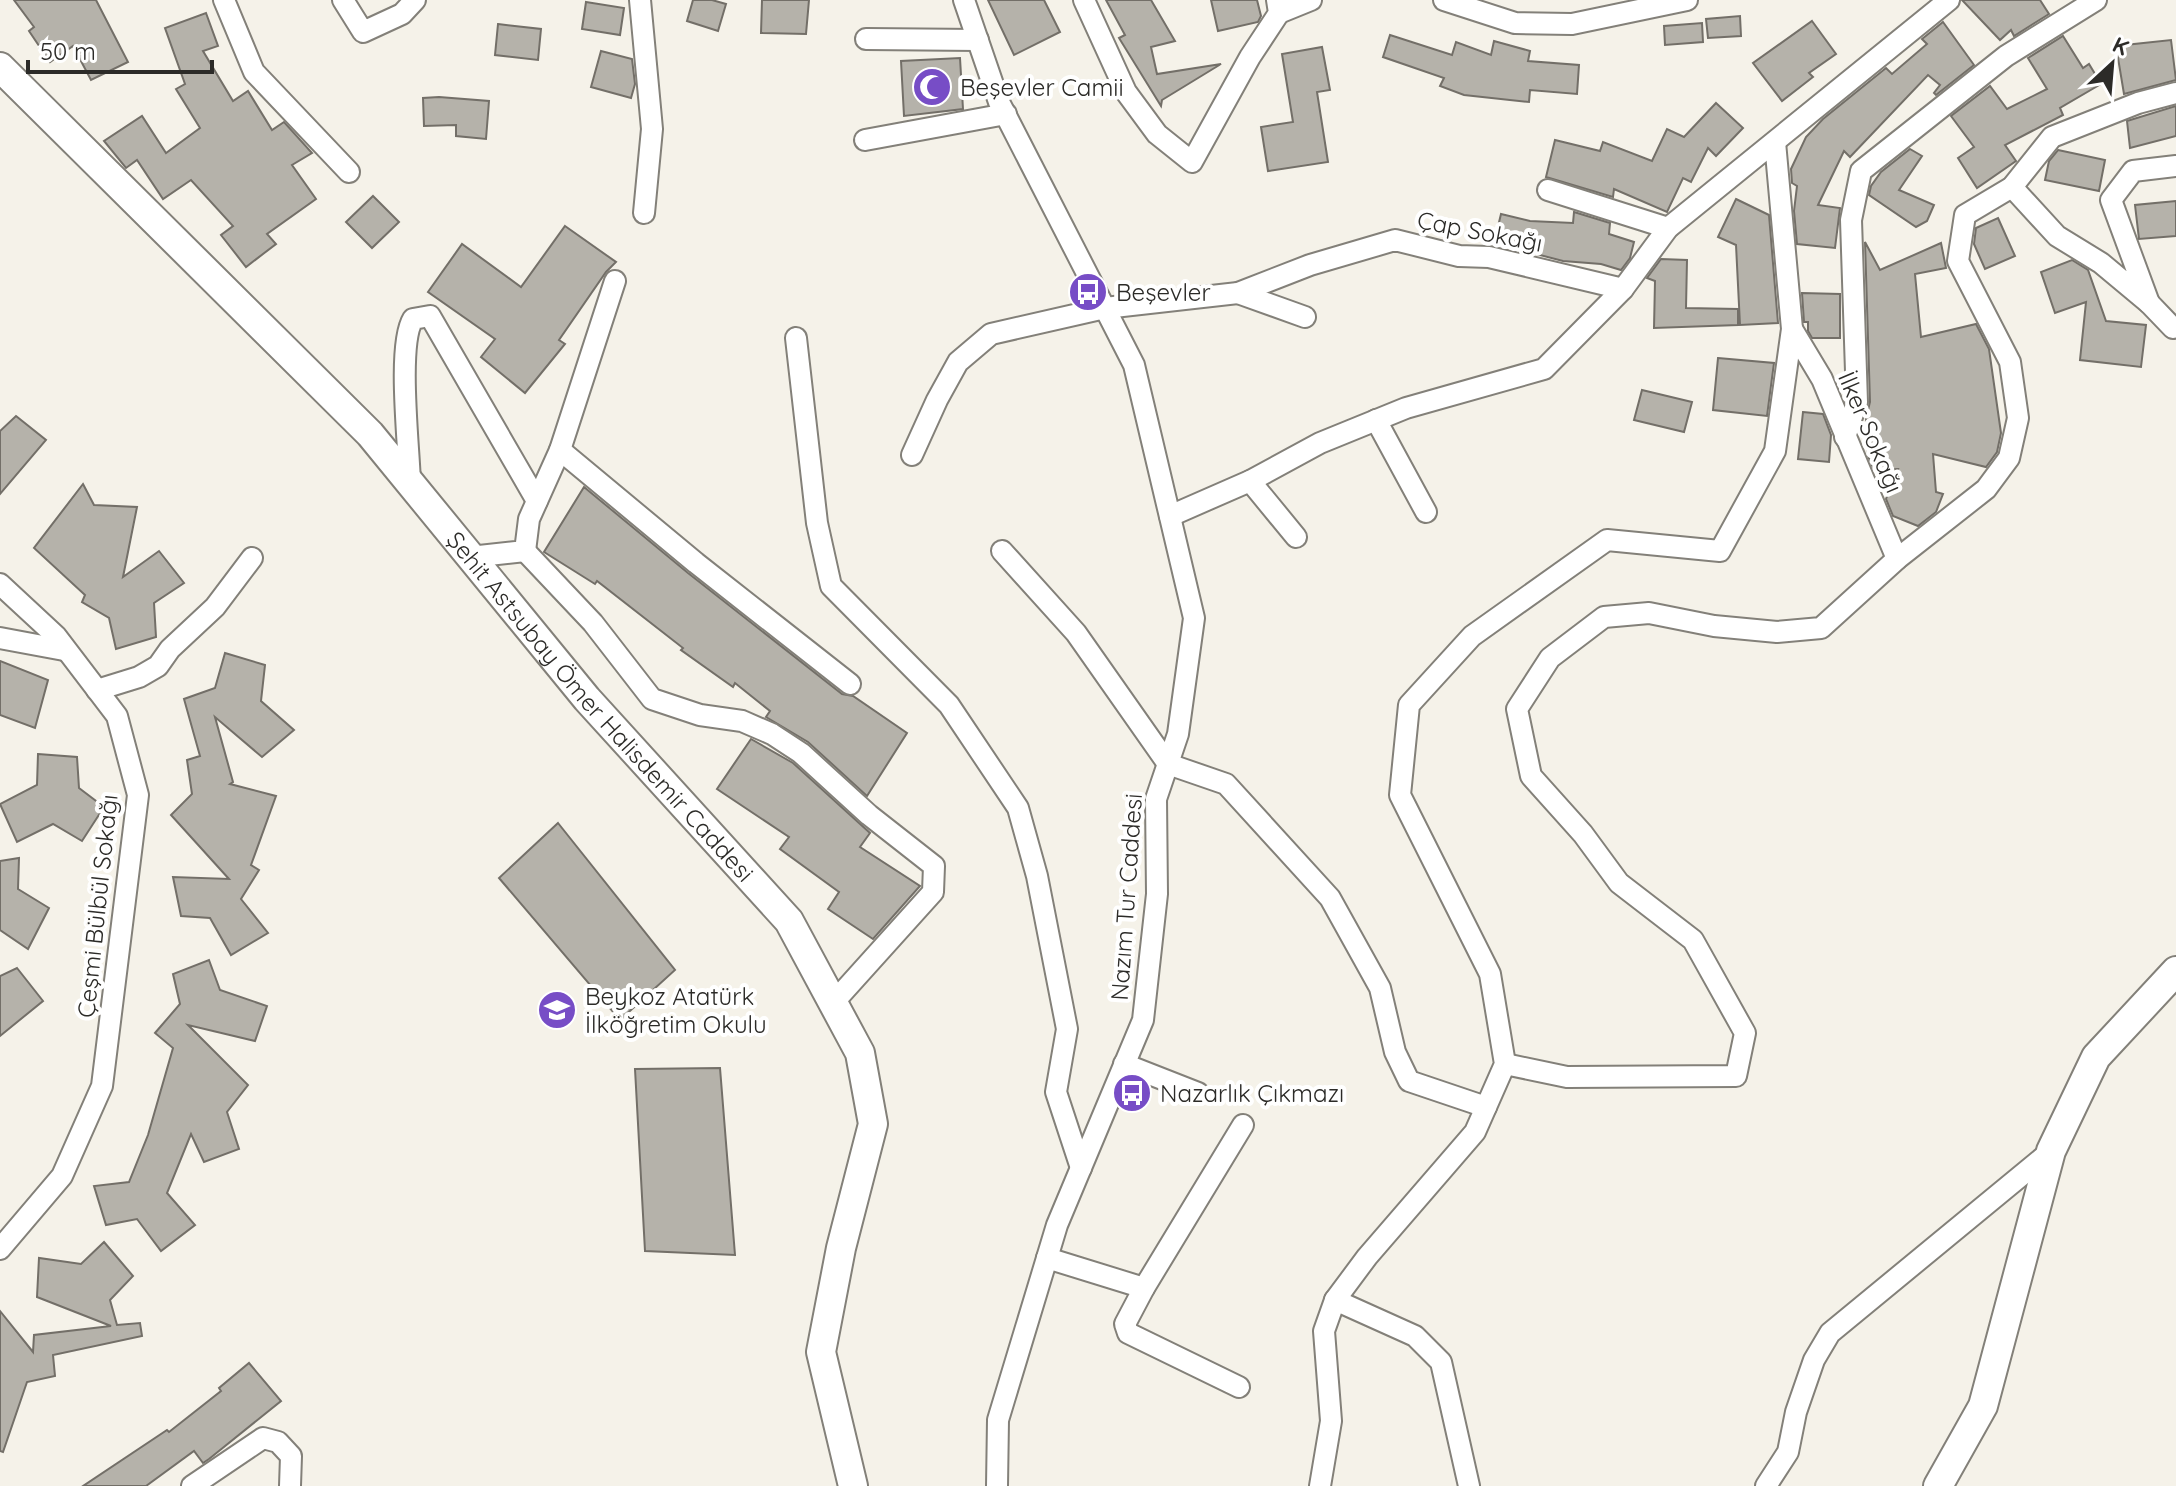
<svg xmlns="http://www.w3.org/2000/svg" width="2176" height="1486" viewBox="0 0 2176 1486" font-family="Quicksand,sans-serif">
<style>
.building{fill:#b5b2aa;stroke:#736f68;stroke-width:2}
.lines{fill:none;stroke-linecap:round;stroke-linejoin:round}
.street-casing{stroke:#838079;stroke-width:24}
.secondary-casing{stroke:#838079;stroke-width:32}
.street{stroke:#fff;stroke-width:20}
.secondary{stroke:#fff;stroke-width:28}
.labels{text-anchor:middle;dominant-baseline:central;stroke-width:8;stroke-linejoin:round;paint-order:stroke}
.poi-label{font-size:24px;fill:#2c2b28;stroke:#fff;text-anchor:start}
.street-label{font-size:24px;fill:#2c2b28;stroke:#fff}
</style>
<rect width="100%" height="100%" fill="#f5f2e9"/>
<!-- building -->
<g class="building">
<polygon points="14,0 96,0 128,62 91,80 73,46 50,62 29,31 34,27"/>
<polygon points="693,0 712,0 726,4 718,31 687,21"/>
<polygon points="762,0 809,0 806,34 761,33"/>
<polygon points="988,0 1044,0 1060,32 1014,55"/>
<polygon points="1106,0 1151,0 1175,41 1151,47 1157,74 1221,64 1162,100 1161,106 1119,38 1125,35"/>
<polygon points="1211,0 1257,0 1261,16 1258,22 1218,31"/>
<polygon points="1962,0 2040,0 2049,14 2014,36 2011,30 2000,40"/>
<polygon points="586,2 624,8 620,35 582,29"/>
<polygon points="206,13 218,46 203,51 233,101 248,91 272,130 284,122 312,153 292,165 316,199 267,234 276,244 246,267 221,235 233,226 191,180 163,199 137,160 126,168 104,141 142,116 166,153 200,128 176,89 185,84 165,28"/>
<polygon points="1740,16 1741,36 1708,38 1706,19"/>
<polygon points="1812,21 1836,54 1809,73 1813,77 1782,101 1753,63"/>
<polygon points="1943,22 1974,65 1936,95 1934,93 1940,85 1928,75 1850,157 1844,151 1818,205 1840,208 1835,248 1797,244 1794,211 1797,186 1792,183 1791,169 1806,137 1823,119 1886,68 1892,74 1927,44 1922,39"/>
<polygon points="1702,23 1703,42 1665,45 1664,26"/>
<polygon points="498,24 541,29 538,60 495,55"/>
<polygon points="1390,35 1452,55 1456,42 1491,55 1494,41 1530,51 1528,61 1579,65 1577,94 1530,90 1529,102 1464,95 1440,86 1444,78 1383,57"/>
<polygon points="2063,36 2083,68 2089,64 2101,84 2060,108 2063,115 2005,145 2016,161 1977,188 1958,158 1974,147 1951,116 1990,86 2007,109 2047,89 2028,58"/>
<polygon points="2171,40 2176,80 2124,94 2116,46"/>
<polygon points="1322,47 1330,90 1317,92 1328,162 1268,171 1261,127 1293,122 1282,54"/>
<polygon points="601,51 632,59 635,84 631,98 591,87"/>
<polygon points="960,58 963,109 904,116 901,61"/>
<polygon points="439,97 489,101 486,139 456,136 456,125 424,126 423,98"/>
<polygon points="1716,103 1743,128 1716,156 1708,148 1691,182 1683,178 1667,212 1614,189 1613,197 1546,177 1555,140 1600,151 1603,142 1652,161 1667,129 1684,137"/>
<polygon points="2176,106 2176,136 2130,148 2127,121"/>
<polygon points="1910,149 1922,156 1899,190 1934,205 1927,221 1916,227 1869,195 1871,186 1881,172"/>
<polygon points="2058,150 2105,160 2099,191 2045,180 2049,161"/>
<polygon points="373,196 399,222 372,248 346,222"/>
<polygon points="1736,199 1769,215 1778,323 1740,325 1736,245 1718,237"/>
<polygon points="2176,201 2176,236 2139,239 2135,205"/>
<polygon points="1574,212 1610,223 1609,234 1634,242 1630,258 1621,270 1601,264 1563,261 1494,243 1501,214 1530,221 1573,223"/>
<polygon points="1998,218 2015,256 1985,269 1974,244 1976,228"/>
<polygon points="565,226 616,262 606,272 559,340 565,344 525,393 481,357 495,339 428,292 462,244 521,287"/>
<polygon points="1865,242 1880,270 1941,243 1946,268 1915,274 1921,337 1976,324 1989,349 2001,433 1997,452 1986,467 1933,454 1936,492 1943,494 1936,512 1918,526 1893,516 1886,499 1898,469 1874,470 1868,456 1866,418 1870,402"/>
<polygon points="1661,259 1687,260 1686,308 1738,309 1738,325 1654,328 1655,281 1647,278"/>
<polygon points="2072,260 2088,270 2106,321 2146,325 2141,367 2080,360 2086,302 2055,313 2041,272"/>
<polygon points="1802,293 1840,294 1840,338 1812,338 1808,331 1808,322 1804,322"/>
<polygon points="1718,358 1774,363 1767,416 1713,410"/>
<polygon points="1642,390 1692,402 1684,432 1634,420"/>
<polygon points="1803,412 1823,414 1831,435 1829,462 1798,459"/>
<polygon points="16,416 46,440 0,494 0,431"/>
<polygon points="83,484 94,505 137,507 123,577 159,551 184,583 154,603 156,637 116,649 109,618 82,602 85,595 34,548"/>
<polygon points="584,487 688,573 842,694 853,696 907,733 867,796 808,742 766,717 770,711 735,683 733,687 681,650 683,648 597,581 595,584 544,552"/>
<polygon points="225,653 265,665 261,701 294,730 262,757 215,717 233,782 230,784 276,796 251,865 259,870 241,899 268,933 231,955 210,918 181,916 173,877 229,879 171,815 192,794 187,760 200,756 184,699 215,688"/>
<polygon points="0,661 48,680 35,728 0,715"/>
<polygon points="751,739 793,763 870,833 860,847 920,886 873,939 828,909 839,892 780,849 789,837 717,789"/>
<polygon points="38,754 77,757 79,788 104,807 82,841 53,824 17,842 0,804 37,785"/>
<polygon points="558,823 675,970 620,1020 499,878"/>
<polygon points="19,858 18,889 49,908 28,949 0,930 0,861"/>
<polygon points="209,960 220,990 267,1006 255,1041 188,1025 248,1085 227,1112 239,1149 204,1162 191,1134 167,1193 195,1225 161,1251 137,1219 106,1225 94,1186 129,1182 148,1135 173,1048 155,1033 180,1004 173,974"/>
<polygon points="17,968 43,1001 0,1036 0,976"/>
<polygon points="720,1068 735,1255 645,1251 635,1069"/>
<polygon points="104,1242 133,1276 110,1300 117,1325 140,1323 142,1336 53,1355 55,1376 27,1382 3,1452 0,1451 0,1311 33,1352 34,1335 111,1326 37,1297 39,1258 81,1264"/>
<polygon points="249,1363 281,1401 209,1459 203,1463 194,1451 146,1486 83,1486 167,1430 169,1432 221,1391 219,1388"/>
</g>
<g class="lines">
<defs>
<g id="street">
<polyline points="224,0 254,72 349,172"/>
<polyline points="343,0 363,32 402,14 415,0"/>
<polyline points="640,0 652,129 644,213"/>
<polyline points="964,0 999,102 1134,365 1194,618 1178,734 1156,799 1157,894 1143,1020 1057,1225 998,1420 997,1486"/>
<polyline points="1084,0 1126,92 1157,134 1192,162 1250,57 1279,13 1277,0"/>
<polyline points="1444,0 1515,23 1572,24 1687,0"/>
<polyline points="1279,13 1311,0"/>
<polyline points="866,39 978,40"/>
<polyline points="865,140 1006,114"/>
<polyline points="2012,187 2057,236 2101,263 2149,303 2111,200 2133,171 2176,166"/>
<polyline points="1548,190 1668,228"/>
<polyline points="1238,293 1305,317"/>
<polyline points="2149,303 2173,328"/>
<polyline points="1792,329 1822,379 1897,559"/>
<polyline points="796,338 817,523 831,586 949,705 1018,808 1037,876 1067,1029 1056,1092 1081,1168"/>
<polyline points="1376,420 1426,512"/>
<polyline points="1845,437 1857,402 1851,220 1861,171 2006,56 2096,0"/>
<polyline points="560,450 696,563 850,684"/>
<polyline points="912,455 937,400 958,362 991,334 1105,308 1238,293 1310,265 1395,240 1459,256 1489,257 1623,289"/>
<polyline points="1250,481 1296,537"/>
<path d="M410 483C409 447 397 345 413 319L430 316 537 501"/>
<polyline points="1170,516 1250,481 1320,443 1406,408 1544,369 1623,289 1668,228 1949,0"/>
<polyline points="525,551 593,623 652,699 700,715 742,721 772,734 801,753 869,815 934,866 933,892 833,1003"/>
<polyline points="1002,551 1076,633 1168,764 1226,784 1330,898 1380,988 1395,1052 1409,1081 1486,1107"/>
<polyline points="470,557 525,551 529,519 560,450 615,281"/>
<polyline points="0,584 56,636 117,716 138,795 102,1086 62,1176 0,1249"/>
<polyline points="0,638 64,650"/>
<polyline points="97,690 139,677 158,666 170,649 215,607 252,558"/>
<polyline points="1124,1064 1198,1093"/>
<polyline points="1505,1064 1567,1077 1736,1076 1745,1033 1693,940 1619,883 1583,834 1531,776 1517,709 1550,658 1604,617 1649,613 1714,626 1777,632 1821,628 1897,559 1986,489 2009,458 2018,418 2010,362 1958,261 1965,215 2012,187 2052,137 2138,103 2176,93"/>
<polyline points="1047,1258 1144,1288 1243,1125"/>
<polyline points="1144,1288 1125,1324 1128,1333 1239,1387"/>
<polyline points="1335,1300 1415,1336 1441,1362 1469,1486"/>
<polyline points="192,1486 263,1438 278,1442 291,1456 290,1486"/>
<polyline points="1320,1486 1331,1421 1324,1331 1335,1300 1367,1257 1475,1132 1505,1064 1490,974 1400,795 1409,705 1472,636 1607,540 1720,551 1775,451 1792,329 1775,142"/>
<polyline points="1766,1486 1788,1452 1796,1412 1814,1360 1830,1333 2051,1151"/>
</g>
<g id="secondary">
<path id="s1" d="M0 67 370 434 587 699 789 921 860 1053 873 1124 841 1248 821 1352 853 1486"/>
<polyline points="1938,1486 1983,1406 2051,1151 2096,1057 2176,971"/>
</g>
</defs>
<!-- street casing -->
<use href="#street" class="street-casing"/>
<!-- secondary casing -->
<use href="#secondary" class="secondary-casing"/>
<!-- street -->
<use href="#street" class="street"/>
<!-- secondary -->
<use href="#secondary" class="secondary"/>
</g>
<!-- icons -->
<defs>
<symbol id="mosque-disc" viewBox="-11 -11 22 22"><circle r="9.5" fill="#774dc6" stroke="#fff"/><path d="M3.5-4.9A6 6 0 1 0 3.5 4.9A5 5 0 1 1 3.5-4.9Z" fill="#fff"/></symbol>
<symbol id="bus-disc" viewBox="-11 -11 22 22"><circle r="9.5" fill="#774dc6" stroke="#fff"/><path d="M-5-6H5V4H4V6H2V4H-2V6H-4V4H-5ZM-3.5-4V0h7V-4ZM-3.5 1.2v1.5H-2V1.2ZM2 1.2v1.5H3.5V1.2Z" fill="#fff"/></symbol>
<symbol id="school-disc" viewBox="-11 -11 22 22"><circle r="9.5" fill="#774dc6" stroke="#fff"/><path d="M0-5L7-2L0 1L-7-2ZM-4 1L0 2.5L4 1V4Q0 6-4 4Z" fill="#fff"/></symbol>
</defs>
<g fill-rule="evenodd">
<use href="#mosque-disc" x="910" y="65" width="44" height="44"/>
<use href="#bus-disc" x="1066" y="270" width="44" height="44"/>
<use href="#school-disc" x="535" y="988" width="44" height="44"/>
<use href="#bus-disc" x="1110" y="1071" width="44" height="44"/>
</g>
<g class="labels">
<!-- poi labels -->
<g class="poi-label">
<text x="960" y="87">Beşevler Camii</text>
<text x="1116" y="292">Beşevler</text>
<text x="585" y="996">Beykoz Atatürk<tspan x="585" dy="28">İlköğretim Okulu</tspan></text>
<text x="1160" y="1093">Nazarlık Çıkmazı</text>
</g>
<!-- street labels -->
<g class="street-label">
<text transform="translate(1480 231) rotate(11)">Çap Sokağı</text>
<text transform="translate(1871 432) rotate(67)">İlker Sokağı</text>
<text stroke="none"><textPath href="#s1" startOffset="878">Şehit Astsubay Ömer Halisdemir Caddesi</textPath></text>
<text transform="translate(1126 897) rotate(-86)">Nazım Tur Caddesi</text>
<text transform="translate(97 906) rotate(-84)">Çeşmi Bülbül Sokağı</text>
</g>
</g>
<!-- north arrow -->
<g transform="translate(2112 64) rotate(26)" stroke="#ffffff" stroke-width="6" paint-order="stroke">
<path d="M0-6L14 30L0 20L-14 30Z" fill="#2c2b28"/>
<text y="-12" font-size="22" font-weight="bold" text-anchor="middle" fill="#2c2b28">K</text>
</g>
<!-- scale -->
<path d="M28 60v12h184v-12" fill="none" stroke="#2c2b28" stroke-width="4"/>
<text x="40" y="60" font-size="24" fill="#2c2b28" stroke="#ffffff" stroke-width="6" paint-order="stroke">50 m</text>
</svg>
